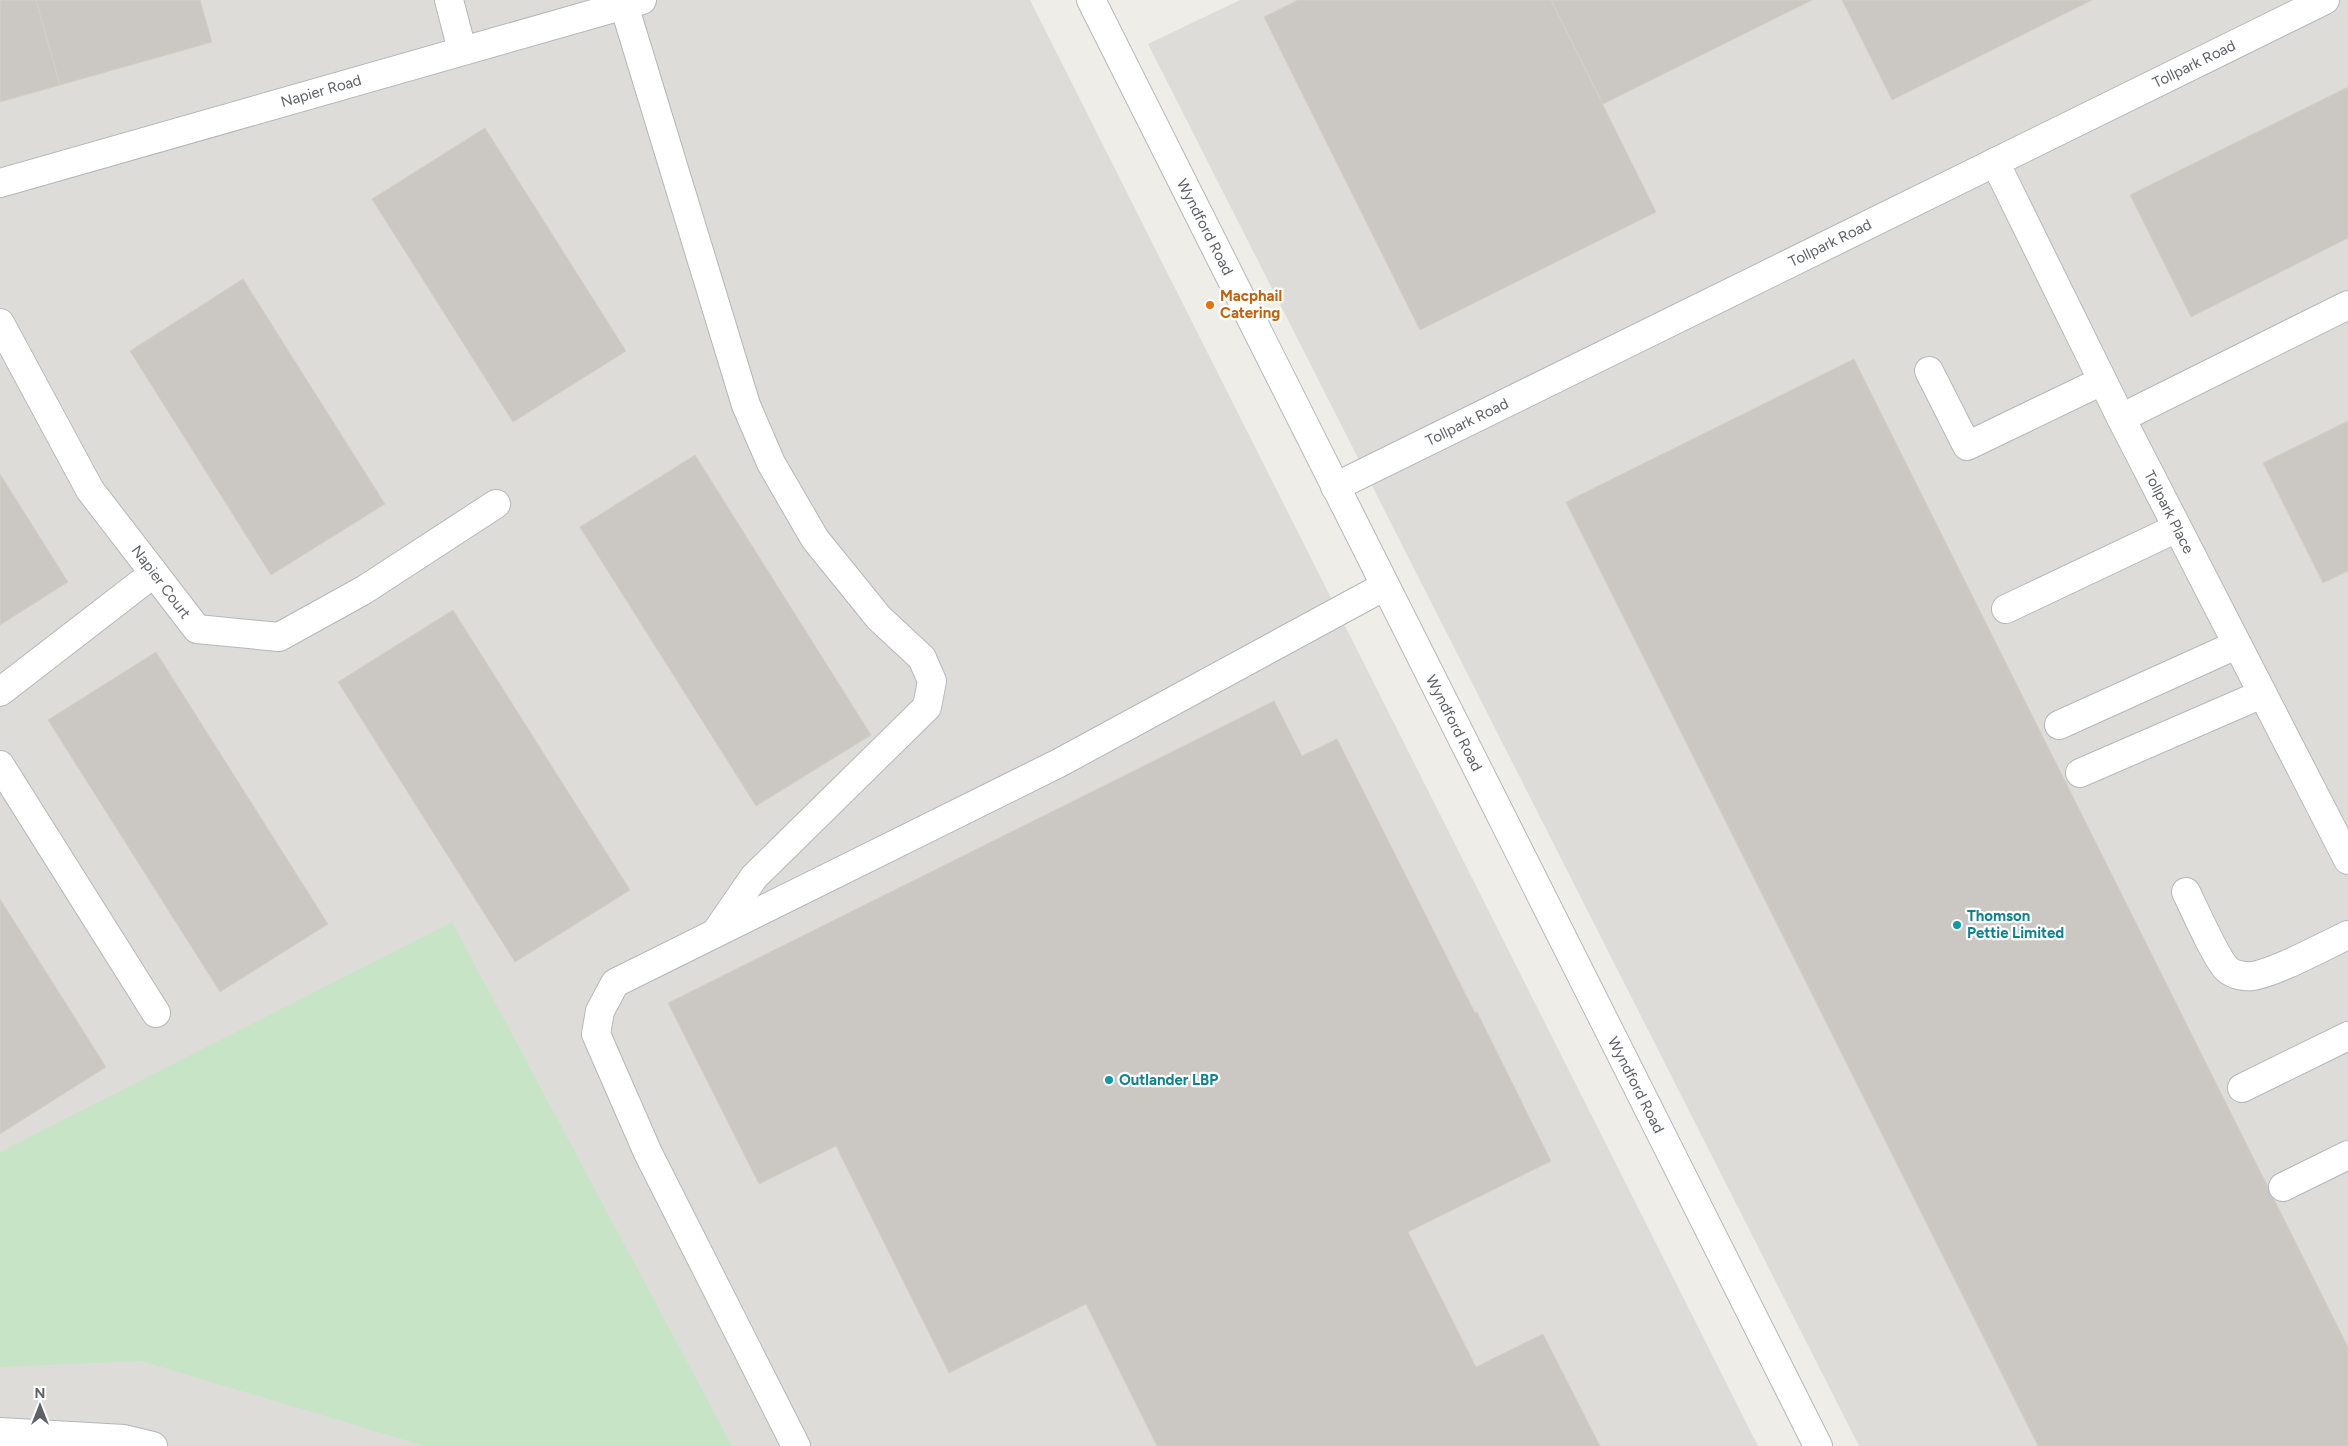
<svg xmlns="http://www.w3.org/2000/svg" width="2348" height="1446" viewBox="0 0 2348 1446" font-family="Figtree,sans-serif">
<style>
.industrial{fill:#dedcd9}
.green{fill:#c7e4c6}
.building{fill:#cbc8c4;stroke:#d3cec5}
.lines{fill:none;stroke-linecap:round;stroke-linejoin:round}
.minor-casing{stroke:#b4b7ba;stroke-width:30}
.minor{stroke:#fff;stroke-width:28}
.food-dot{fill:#e8710a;stroke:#fff;stroke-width:2}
.culture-dot{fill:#0f9aa8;stroke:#fff;stroke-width:2}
.labels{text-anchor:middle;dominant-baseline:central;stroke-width:4.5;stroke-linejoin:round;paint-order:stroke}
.street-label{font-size:15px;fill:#5e6266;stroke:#fff}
.food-label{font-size:15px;font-weight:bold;fill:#c56008;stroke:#fff;text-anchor:start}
.culture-label{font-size:15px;font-weight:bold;fill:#0d838f;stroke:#fff;text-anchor:start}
</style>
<rect width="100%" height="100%" fill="#efede7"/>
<!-- industrial -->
<g class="industrial">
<polygon points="0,0 1030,0 1758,1446 0,1446"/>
<polygon points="1240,0 2348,0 2348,1446 1859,1446 1148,44"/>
</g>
<!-- green -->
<polygon class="green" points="452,922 732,1446 425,1446 141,1361 0,1367 0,1152"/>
<!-- building -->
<g class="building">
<polygon points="0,0 36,0 60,85 0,102"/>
<polygon points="36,0 200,0 212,42 60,85"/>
<polygon points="1298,0 1551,0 1656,212 1420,330 1264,17"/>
<polygon points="1551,0 1812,0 1603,104"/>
<polygon points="1842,0 2092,0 1892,100"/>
<polygon points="2348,87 2348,238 2191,317 2130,195"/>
<polygon points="485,128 626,351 513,422 372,199"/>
<polygon points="243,279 385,504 271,575 130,351"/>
<polygon points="1854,359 2348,1347 2348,1446 2038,1446 1566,502"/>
<polygon points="2348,421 2348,571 2323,583 2263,463"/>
<polygon points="695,455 871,735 756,806 580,527"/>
<polygon points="0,474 68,582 0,625"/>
<polygon points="453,610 630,890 515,962 338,682"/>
<polygon points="156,652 328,924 220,992 48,720"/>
<polygon points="1274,701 1302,756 1337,739 1475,1013 1477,1012 1551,1161 1408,1232 1476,1367 1543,1334 1600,1446 1157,1446 1086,1304 949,1373 836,1146 759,1184 668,1003"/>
<polygon points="0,899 106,1067 0,1134"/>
</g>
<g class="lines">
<defs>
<g id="minor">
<polyline points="449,0 462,50"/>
<polyline points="1091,0 1818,1446"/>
<polyline points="624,5 746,405 771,463 815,539 879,618 922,658 932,681 927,707 754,877 716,932"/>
<polyline points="1995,162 2121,418 2348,860"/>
<polyline points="0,183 642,0"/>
<polyline points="0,323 90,490 197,629 279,637 364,590 496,504"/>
<polyline points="1929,371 1967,446 2102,381"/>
<polyline points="2121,418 2348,305"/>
<polyline points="1335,487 2325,0"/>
<polyline points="2006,609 2177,528"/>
<polyline points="0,692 154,573"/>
<polyline points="2059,725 2236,645"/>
<polyline points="0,765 156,1013"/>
<polyline points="2080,773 2262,694"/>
<path d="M2186 892C2194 908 2217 961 2228 970 2234 975 2245 977 2253 976 2279 971 2322 947 2348 935"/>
<polyline points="2242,1088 2348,1036"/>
<polyline points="2283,1187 2348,1155"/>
<polyline points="0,1432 124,1439 153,1446"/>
<polyline points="796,1446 648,1153 596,1034 600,1011 615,983 1059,763 1385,586"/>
</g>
</defs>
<!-- minor casing -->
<use href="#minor" class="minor-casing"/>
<!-- minor -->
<use href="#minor" class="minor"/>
</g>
<!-- markers -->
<circle class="food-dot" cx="1210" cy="305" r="5"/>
<g class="culture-dot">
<circle cx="1957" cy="925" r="5"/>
<circle cx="1109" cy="1080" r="5"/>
</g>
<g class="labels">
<!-- street labels -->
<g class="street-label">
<text transform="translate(2194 64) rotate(-26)">Tollpark Road</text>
<text transform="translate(321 91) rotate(-16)">Napier Road</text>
<text transform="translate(1205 227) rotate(63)">Wyndford Road</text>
<text transform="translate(1830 243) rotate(-26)">Tollpark Road</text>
<text transform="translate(1467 422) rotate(-26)">Tollpark Road</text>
<text transform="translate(2169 512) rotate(63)">Tollpark Place</text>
<text transform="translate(161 582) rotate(53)">Napier Court</text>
<text transform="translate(1454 723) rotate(63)">Wyndford Road</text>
<text transform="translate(1636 1085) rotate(63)">Wyndford Road</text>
</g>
<!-- food labels -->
<g class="food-label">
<text x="1220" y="296">Macphail<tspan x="1220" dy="17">Catering</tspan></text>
</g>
<!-- culture labels -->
<g class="culture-label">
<text x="1967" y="916">Thomson<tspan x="1967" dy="17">Pettie Limited</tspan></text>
<text x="1119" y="1080">Outlander LBP</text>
</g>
</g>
<!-- north arrow -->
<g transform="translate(40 1406)" stroke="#ffffff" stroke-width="4" paint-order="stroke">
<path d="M0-4L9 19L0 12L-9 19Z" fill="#5e6266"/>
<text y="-8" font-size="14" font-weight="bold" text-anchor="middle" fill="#5e6266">N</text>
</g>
</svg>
